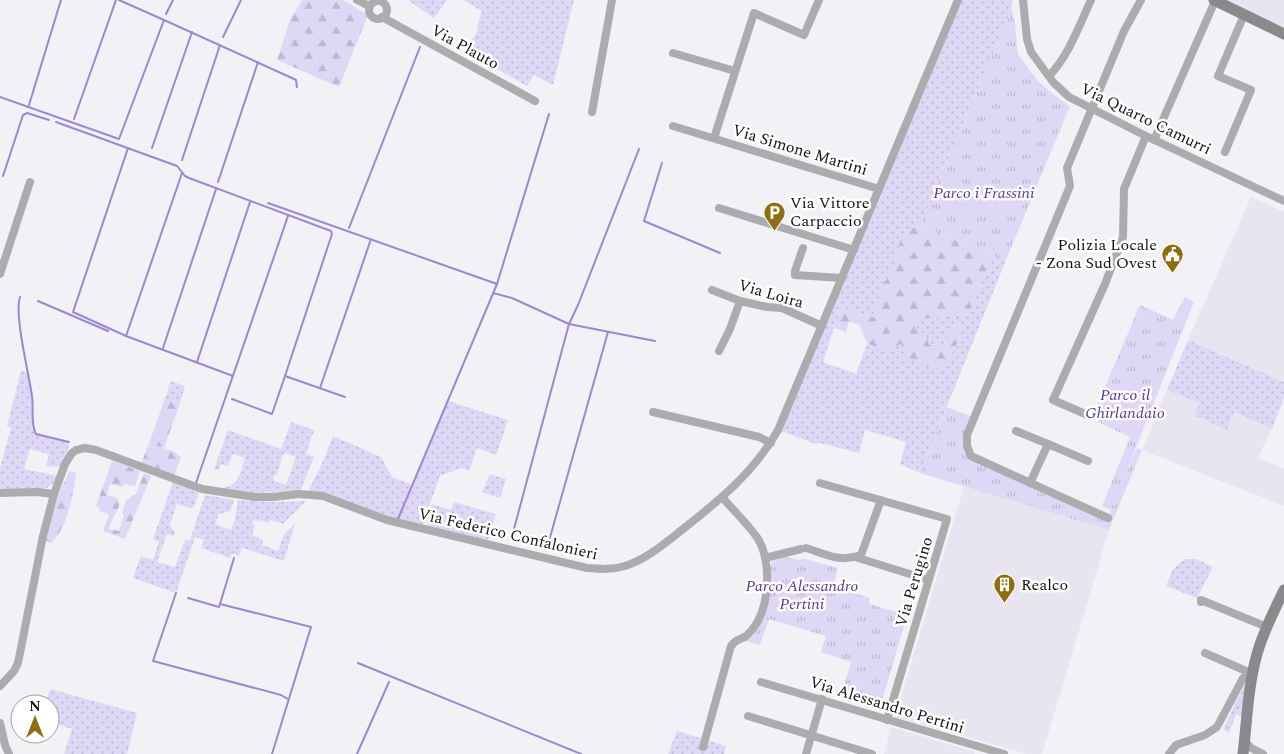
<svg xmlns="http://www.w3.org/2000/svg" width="1284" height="754" viewBox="0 0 1284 754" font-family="Spectral,serif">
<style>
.built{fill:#e8e5f1}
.grass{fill:url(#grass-dots);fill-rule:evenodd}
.forest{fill:url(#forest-firs)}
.park{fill:url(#park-tufts)}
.garden{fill:#ded7f6}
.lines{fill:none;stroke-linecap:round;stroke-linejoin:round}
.stream{stroke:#9c87d3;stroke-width:2}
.street{stroke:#acacae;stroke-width:8}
.secondary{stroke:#8a8a8d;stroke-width:11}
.labels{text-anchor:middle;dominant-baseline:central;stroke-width:5;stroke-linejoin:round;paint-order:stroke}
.street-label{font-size:16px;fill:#121113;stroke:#fff}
.park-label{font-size:16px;font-style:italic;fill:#583893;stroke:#fff}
.poi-label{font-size:16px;fill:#121113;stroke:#fff;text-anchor:start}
</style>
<defs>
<pattern id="grass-dots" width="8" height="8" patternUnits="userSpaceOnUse" patternTransform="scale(1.25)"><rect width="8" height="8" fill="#ded7f6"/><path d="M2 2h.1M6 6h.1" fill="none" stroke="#bdb8d2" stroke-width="1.8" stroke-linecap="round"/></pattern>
<pattern id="forest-firs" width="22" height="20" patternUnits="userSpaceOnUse" patternTransform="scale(1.25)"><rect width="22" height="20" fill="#ded7f6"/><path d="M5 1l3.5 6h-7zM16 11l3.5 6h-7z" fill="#bdb8d2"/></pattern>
<pattern id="park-tufts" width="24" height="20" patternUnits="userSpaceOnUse" patternTransform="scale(1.25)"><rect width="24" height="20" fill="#ded7f6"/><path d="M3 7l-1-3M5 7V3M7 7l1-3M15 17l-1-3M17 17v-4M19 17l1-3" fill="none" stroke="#bdb8d2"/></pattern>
</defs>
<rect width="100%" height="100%" fill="#f2f1f6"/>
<!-- built -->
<g class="built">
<polygon points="1214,0 1284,0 1284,34"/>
<polygon points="1251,197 1284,212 1284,382 1188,340"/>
<polygon points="1167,390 1199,403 1195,417 1227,429 1234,412 1272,429 1258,458 1284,469 1284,506 1142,450"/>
<polygon points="964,486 1109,530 1042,754 1027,754 895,717"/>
<polygon points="891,727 975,752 974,754 884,754"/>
</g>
<!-- grass -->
<g class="grass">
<polygon points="408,0 447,0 434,18"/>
<polygon points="463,0 574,0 553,85 534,75 527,86 466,51 479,28 477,26 482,11"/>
<polygon points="958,0 1012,0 1012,9 920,225 908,230 895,270 877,304 875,319 842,307 834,328 823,362 856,374 867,343 887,352 901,344 945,371 956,324 944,344 929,345 916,329 917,320 969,313 993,255 1006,260 920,473 900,464 906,442 865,430 859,453 820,443 816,444 778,430"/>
<polygon points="1188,340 1284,382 1284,398 1272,429 1234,412 1227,430 1195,416 1199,403 1167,390"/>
<path d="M21 371 29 373 32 400 33 429 36 434 69 442 67 456 62 467 46 466 49 454 30 449 24 469 58 476C48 497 20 493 0 493V468L11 428 7 426Z"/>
<polygon points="171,381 185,386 180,403 165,398"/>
<polygon points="448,401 508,420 496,455 477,448 469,471 462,468 440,476 422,527 306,495 321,466 333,436 381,457 392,477 413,485"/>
<path d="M291 422 314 430 306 454 314 457 300 492 247 493 223 490V488C240 485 240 472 245 458L233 454 228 466 221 464 218 470 214 469 228 430 281 449ZM284 453 296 457 286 485 273 480 274 476H276Z"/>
<polygon points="490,474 506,479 500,498 482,492"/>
<polygon points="173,482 199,491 194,507 191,508 177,504 170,525 175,533 174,536 167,534 157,562 175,567 185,540 190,540 205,495 234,500 230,511 219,514 215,524 231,530 235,520 238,500 274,502 306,501 283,524 270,520 269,523 260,520 259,522 253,520 252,524 255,525 252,535 263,540 262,545 278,551 284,535 295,523 284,561 242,548 239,556 232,553 230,558 201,548 204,540 195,537 176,593 133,578 141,556 153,560 159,542 153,539"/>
<polygon points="454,502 496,514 488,541 430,526 427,524 426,521 432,504 451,510"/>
<polygon points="1185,559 1196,559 1213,567 1197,598 1166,586 1173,569"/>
<polygon points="1246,681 1242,716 1236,714 1229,733 1223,729"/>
<polygon points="50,689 137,713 127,754 64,754 72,729 50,722 50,704 46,704"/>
<polygon points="677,731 726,746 724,754 668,754"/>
</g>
<!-- forest -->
<g class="forest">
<polygon points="302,0 343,0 368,15 339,87 277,60 290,20"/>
<path d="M1070 106 998 257 993 255 969 313 917 320 916 329 926 335 929 345 944 344 956 324H965L945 371 906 358 901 344 887 352 867 343 859 324 849 322 846 332 834 328 842 307 875 318C877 302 881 280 895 270L893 264 900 242 908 230 920 225 991 254Z"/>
<polygon points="165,398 180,403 164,448 175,452 181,458 174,476 141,464 148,446 156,448 170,410 162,407"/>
<path d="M112 461 140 471 135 486 124 484 121 487 110 484 107 495 117 498 120 504C117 513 111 519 109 529L119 531 124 515 122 514 126 500 136 494 144 473 151 476 125 539 103 531 109 515 99 511 100 508 96 506Z"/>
<path d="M69 471 76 473C73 495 68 527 51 543L45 540 58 496Z"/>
</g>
<!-- park -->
<g class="park">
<polygon points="1012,9 1015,24 1018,54 1038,81 1053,94 1070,106 1006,260 920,225"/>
<polygon points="1185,297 1194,302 1123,480 1137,448 1142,450 1109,530 920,473 947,407 975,418 967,435 971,456 1108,518 1111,510 1102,506 1130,437 1098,422 1095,410 1140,305 1173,320"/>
<path d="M786 557 799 560 805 559 838 568 833 587 870 598 869 604 907 615 880 708 841 696 851 662 821 652 826 636 769 619 760 645 746 641C763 630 770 605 771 585 771 577 769 568 772 561Z"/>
</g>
<!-- garden -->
<g class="garden">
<polygon points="949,188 1005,191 1004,216 948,213"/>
<polygon points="162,407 171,410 156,448 148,446"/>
</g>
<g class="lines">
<!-- stream -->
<g class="stream">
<polyline points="119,0 164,20"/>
<polyline points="166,14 173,0"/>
<polyline points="223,37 241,0"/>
<polyline points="0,97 119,139 164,20 292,78 296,80 297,87"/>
<polyline points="29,105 61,0"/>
<polyline points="74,119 116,0"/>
<polyline points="56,122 177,166 185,176 189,178 331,231 332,234 285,376 345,397"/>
<polyline points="128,148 73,312 126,336 233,376"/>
<polyline points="152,148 192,32"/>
<polyline points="182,160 220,45"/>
<polyline points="662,163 644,221 720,253"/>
<polyline points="3,176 23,115 27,113 49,120"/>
<polyline points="218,182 258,62"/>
<polyline points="268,203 497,284"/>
<polyline points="349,228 420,47"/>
<polyline points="493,293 512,298 569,324 578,305 639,149"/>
<path d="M20 297C14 315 29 374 32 396 34 408 30 423 36 434L69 442"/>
<polyline points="38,301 108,331"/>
<polyline points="126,336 182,173"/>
<polyline points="163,348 216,189"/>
<polyline points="197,362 250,202"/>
<polyline points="320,388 371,239"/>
<polyline points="232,399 272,414 285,376"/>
<polyline points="196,483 288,216"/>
<polyline points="398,519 497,284 549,114"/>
<polyline points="511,540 569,324 655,341"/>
<polyline points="547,548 608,332"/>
<polyline points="234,558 220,604 311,627 272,754"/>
<polyline points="176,593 153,661 281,695 288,699"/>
<polyline points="188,598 219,607 220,604"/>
<polyline points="358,663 581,754"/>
<polyline points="357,754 389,682"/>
</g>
<!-- street -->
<g class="street">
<polyline points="357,0 369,6"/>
<polyline points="1023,0 1027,39 1031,52 1053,82 1069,97 1146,136 1284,201"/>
<circle cx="378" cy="10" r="9"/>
<polyline points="382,17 535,101"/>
<polyline points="673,53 735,71"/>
<path d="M1049 76C1069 55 1079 26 1091 0"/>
<polyline points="592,112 612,0"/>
<polyline points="673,126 879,189"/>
<polyline points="714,138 754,13 804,35 819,0"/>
<polyline points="1154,140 1215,1"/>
<polyline points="1225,152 1251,90 1218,76 1244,15"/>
<polyline points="719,208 854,250"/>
<polyline points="803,248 795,271 795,275 842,278"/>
<polyline points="0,274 30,182"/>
<polyline points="712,290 740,301 767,307 782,308 822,326"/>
<polyline points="719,351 730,329 740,301"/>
<polyline points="653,412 759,437 771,443"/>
<polyline points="1090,416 1053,400 1105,284 1123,237 1124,189 1146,136"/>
<polyline points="1016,431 1048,444 1030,483"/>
<polyline points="1048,444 1088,461"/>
<polyline points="820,483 947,519 887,720"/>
<polyline points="0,493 37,492 54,494"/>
<polyline points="1108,518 971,456 967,446 967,435 1070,186 1067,168 1124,31 1141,0"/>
<path d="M806 548C826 554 840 563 861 555L881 500"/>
<polyline points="855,557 926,579"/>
<polyline points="765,558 801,549"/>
<polyline points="1201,602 1201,600 1267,627"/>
<polyline points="1205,653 1253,674"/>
<polyline points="761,682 1004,754"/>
<path d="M0 686 14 671 18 663 43 536 54 494 65 464 72 453 76 450 85 448 96 450 202 489 255 497H274L299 494 323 496 387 520 587 568C600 569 612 570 625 566 647 559 665 543 683 529 720 500 754 472 778 430L958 0"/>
<polyline points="748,716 872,754"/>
<polyline points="0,723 5,745 9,754"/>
<polyline points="1244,740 1251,748 1263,754"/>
<path d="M703 747 731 646C737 638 738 641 746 636 750 633 756 625 758 621 770 599 771 556 756 536 746 522 733 510 723 498"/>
<polyline points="806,754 822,699"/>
<polyline points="1169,754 1176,745 1205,735 1217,727 1243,678 1253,674"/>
</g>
<!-- secondary -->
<g class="secondary">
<polyline points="1214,0 1284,34"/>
<path d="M1243 754C1247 721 1248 686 1257 654 1263 632 1274 611 1284 590"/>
</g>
</g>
<!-- icons -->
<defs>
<symbol id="parking-pin" viewBox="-11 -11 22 30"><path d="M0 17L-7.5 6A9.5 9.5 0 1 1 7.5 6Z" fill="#8f6d11" stroke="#fff"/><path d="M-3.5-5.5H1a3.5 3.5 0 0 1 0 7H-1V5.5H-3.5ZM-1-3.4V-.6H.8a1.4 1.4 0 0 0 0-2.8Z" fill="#fff"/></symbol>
<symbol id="civic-pin" viewBox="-11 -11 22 30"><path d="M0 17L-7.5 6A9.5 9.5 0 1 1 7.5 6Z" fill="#8f6d11" stroke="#fff"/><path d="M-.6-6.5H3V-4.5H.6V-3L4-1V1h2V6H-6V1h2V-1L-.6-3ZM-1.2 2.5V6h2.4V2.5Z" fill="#fff"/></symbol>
<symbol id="building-pin" viewBox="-11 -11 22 30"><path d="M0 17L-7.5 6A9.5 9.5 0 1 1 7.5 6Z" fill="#8f6d11" stroke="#fff"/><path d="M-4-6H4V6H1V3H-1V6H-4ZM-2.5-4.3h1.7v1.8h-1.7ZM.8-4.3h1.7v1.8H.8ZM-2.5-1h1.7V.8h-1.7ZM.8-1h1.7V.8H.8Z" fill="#fff"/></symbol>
</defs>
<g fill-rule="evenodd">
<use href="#parking-pin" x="762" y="200" width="25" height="34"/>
<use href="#civic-pin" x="1160" y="242" width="25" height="34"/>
<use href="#building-pin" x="992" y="572" width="25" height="34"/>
</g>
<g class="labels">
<!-- street labels -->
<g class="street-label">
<text transform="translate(465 47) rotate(29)">Via Plauto</text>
<text transform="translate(1146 119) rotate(26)">Via Quarto Camurri</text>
<text transform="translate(800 150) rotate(17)">Via Simone Martini</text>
<text transform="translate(771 294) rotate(16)">Via Loira</text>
<text transform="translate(508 534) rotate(13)">Via Federico Confalonieri</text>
<text transform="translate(914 582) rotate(-73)">Via Perugino</text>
<text transform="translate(887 705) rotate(17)">Via Alessandro Pertini</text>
</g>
<!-- park labels -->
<g class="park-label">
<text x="984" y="193">Parco i Frassini</text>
<text x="1125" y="395">Parco il<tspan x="1125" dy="18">Ghirlandaio</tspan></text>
<text x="802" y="586">Parco Alessandro<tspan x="802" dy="18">Pertini</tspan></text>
</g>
<!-- poi labels -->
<g class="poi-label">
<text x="790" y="203">Via Vittore<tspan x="790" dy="18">Carpaccio</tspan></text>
<text x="1157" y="245" text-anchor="end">Polizia Locale<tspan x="1157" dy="18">- Zona Sud Ovest</tspan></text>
<text x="1021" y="585">Realco</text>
</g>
</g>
<!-- north arrow -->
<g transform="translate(35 719)"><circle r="24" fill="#ffffff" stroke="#a0a0a1"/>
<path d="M0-4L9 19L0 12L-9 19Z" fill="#8f6d11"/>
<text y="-8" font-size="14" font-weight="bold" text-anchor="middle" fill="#121113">N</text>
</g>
</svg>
